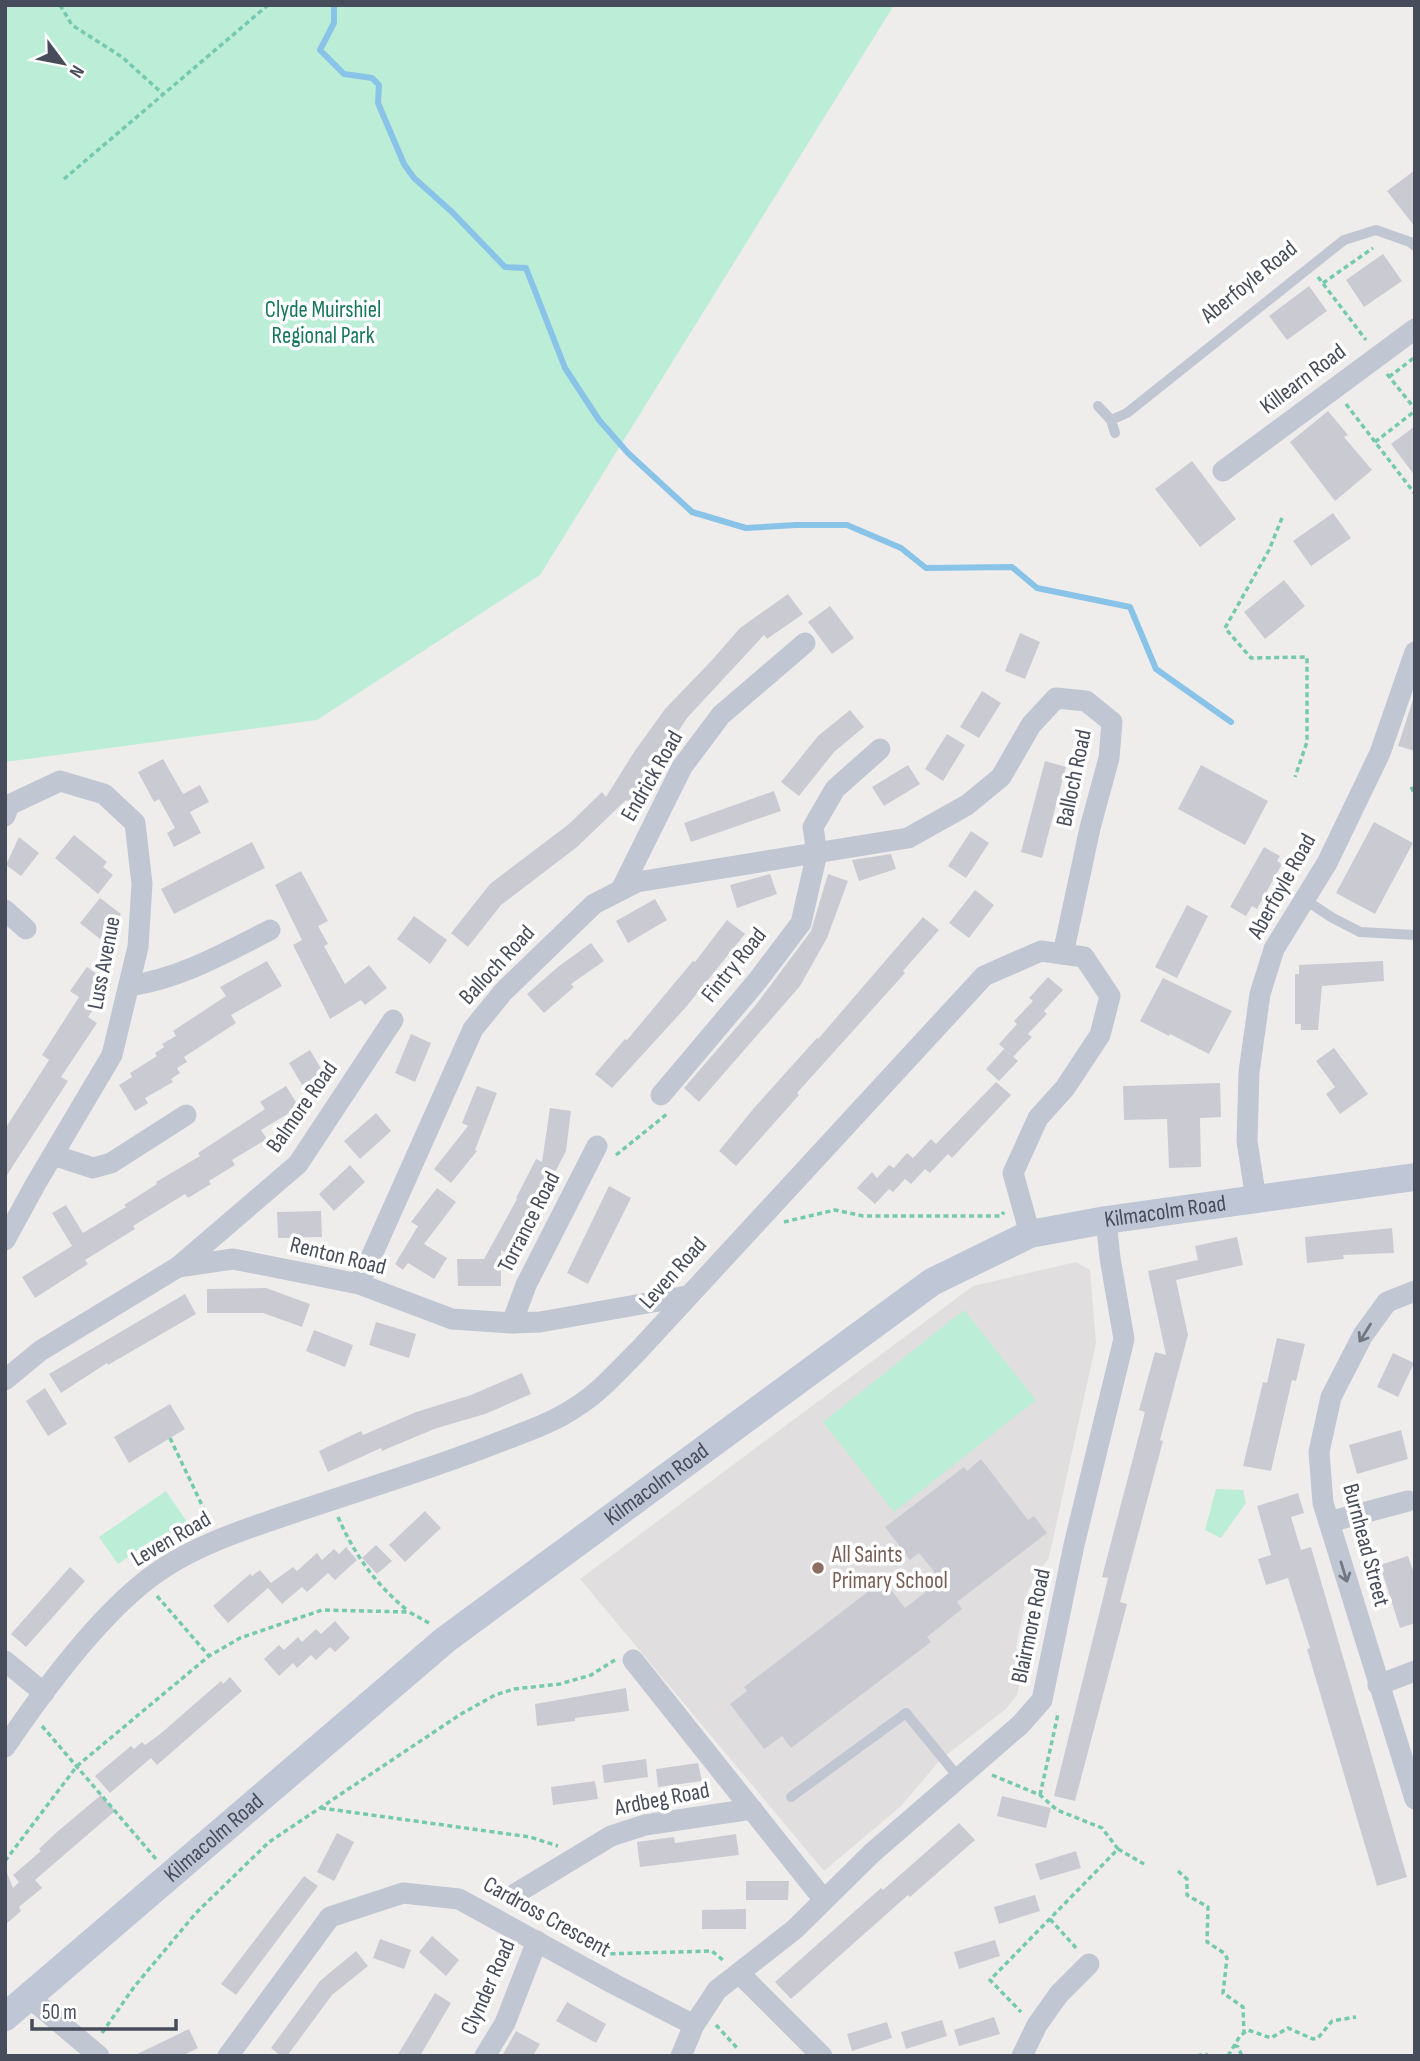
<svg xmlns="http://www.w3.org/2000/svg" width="1420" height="2061" viewBox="0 0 1420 2061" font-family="'Sofia Sans Condensed',sans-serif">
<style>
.education{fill:#e0dede}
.green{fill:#bbedd7}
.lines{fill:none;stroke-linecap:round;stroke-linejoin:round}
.stream{stroke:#89c4e8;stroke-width:6}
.building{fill:#cacbd2}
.path{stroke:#75c9ae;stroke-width:3.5;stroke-dasharray:5 3.5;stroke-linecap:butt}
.lane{stroke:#c0c6d2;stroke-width:10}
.street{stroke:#c0c6d2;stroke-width:21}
.secondary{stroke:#bfc6d5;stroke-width:28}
.oneway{stroke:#717783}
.education-dot{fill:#8d6e63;stroke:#fff;stroke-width:2.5}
.labels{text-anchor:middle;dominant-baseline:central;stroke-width:7;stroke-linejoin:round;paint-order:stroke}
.street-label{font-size:23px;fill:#464c59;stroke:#fff}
.park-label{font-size:23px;fill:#197759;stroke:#fff}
.education-label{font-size:23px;fill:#785e54;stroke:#fff;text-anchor:start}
</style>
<rect width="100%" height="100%" fill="#efedec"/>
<!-- education -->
<polygon class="education" points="1076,1262 1090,1270 1096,1343 1049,1557 1028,1590 1016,1646 1021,1677 1017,1695 1006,1709 941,1759 901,1806 824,1871 580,1579 973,1286"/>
<!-- green -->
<g class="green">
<polygon points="5,5 894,5 540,575 317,720 5,762"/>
<polygon points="964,1310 1036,1400 894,1512 823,1422"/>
<polygon points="1216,1489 1243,1490 1246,1503 1221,1538 1205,1530"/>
<polygon points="166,1491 187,1522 155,1544 152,1540 118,1564 99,1537"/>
</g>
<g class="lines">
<!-- stream -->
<polyline class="stream" points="334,5 334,23 320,50 344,74 372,78 379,85 378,103 404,164 414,178 452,212 505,267 526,268 565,368 599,420 628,453 692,512 746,528 796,525 847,525 901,548 926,568 1012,567 1037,588 1130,607 1156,669 1231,722"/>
</g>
<!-- building -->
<g class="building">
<polygon points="1415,170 1415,227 1387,191"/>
<polygon points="1383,254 1402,281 1364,307 1346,280"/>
<polygon points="1309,286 1327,311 1287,340 1269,316"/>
<polygon points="1328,411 1348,435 1344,437 1372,470 1335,501 1290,442"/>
<polygon points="1415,426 1415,476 1391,444"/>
<polygon points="1192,461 1236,519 1200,547 1155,489"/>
<polygon points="1333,513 1351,538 1311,566 1293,541"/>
<polygon points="1284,580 1305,606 1265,639 1244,612"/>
<polygon points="788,594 803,614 767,639 764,635 687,718 632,803 626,800 577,847 501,905 468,947 451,933 490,884 569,824 602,792 606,797 634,752 665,709 713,659 740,628"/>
<polygon points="830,606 854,638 832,654 808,622"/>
<polygon points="1020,633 1040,642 1025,679 1005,671"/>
<polygon points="982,691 1001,703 979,738 960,727"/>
<polygon points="1415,693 1415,751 1398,746"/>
<polygon points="850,710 864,727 834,752 799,796 781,782 818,736"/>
<polygon points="947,734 965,745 943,781 925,769"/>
<polygon points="163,759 183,794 200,785 209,802 190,812 201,833 174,847 167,833 175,828 159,799 154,802 138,772"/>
<polygon points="1045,761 1066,767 1042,858 1021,852"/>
<polygon points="908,765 920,784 884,806 872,787"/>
<polygon points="1201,765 1268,801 1245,845 1178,809"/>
<polygon points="774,791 781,811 691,842 684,823"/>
<polygon points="1374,822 1413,843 1375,914 1336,893"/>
<polygon points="971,831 989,843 966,878 948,866"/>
<polygon points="74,835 107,862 103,867 113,875 98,894 55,858"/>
<polygon points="19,837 39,853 21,876 6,865"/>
<polygon points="252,842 265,868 174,914 161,889"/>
<polygon points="1264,847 1280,856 1277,861 1282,864 1257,909 1252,906 1246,916 1230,907"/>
<polygon points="891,854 896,869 859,881 852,860"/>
<polygon points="301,871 328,921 318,926 328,944 324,946 345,984 369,965 387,988 365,1005 361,1000 330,1019 293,945 302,940 275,885"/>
<polygon points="770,874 777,894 737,908 730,885"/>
<polygon points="828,874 848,881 827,938 800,986 699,1102 684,1088 755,1006 811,931"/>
<polygon points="975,890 994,905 969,938 949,923"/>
<polygon points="100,898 121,914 100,939 80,923"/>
<polygon points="655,899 667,920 628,943 616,921"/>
<polygon points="1187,905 1208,916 1177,978 1155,967"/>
<polygon points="414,916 447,940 430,964 397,939"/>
<polygon points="923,917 939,930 903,971 905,973 797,1093 799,1095 736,1166 719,1151 754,1108 817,1038 818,1039"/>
<polygon points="727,920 745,934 686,1007 612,1088 595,1074 625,1039 627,1040 693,961 695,962"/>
<polygon points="591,943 604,961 571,984 574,987 544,1013 527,994 559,966"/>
<polygon points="267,961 282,986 231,1015 236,1023 184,1057 187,1062 177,1068 180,1073 171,1079 173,1082 145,1098 148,1103 135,1111 119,1085 132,1077 130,1073 157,1056 155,1053 164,1047 162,1044 176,1036 173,1031 226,996 220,987"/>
<polygon points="1383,961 1384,981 1322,986 1318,1030 1301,1030 1301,1024 1295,1024 1295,974 1299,974 1299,965"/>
<polygon points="87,967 111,984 88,1017 97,1023 61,1077 68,1081 5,1178 5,1129 49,1060 42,1055 79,997 70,991"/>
<polygon points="1048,977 1063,990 1044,1011 1047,1014 1028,1034 1032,1037 1013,1057 999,1044 1017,1024 1014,1021 1033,1001 1029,998"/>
<polygon points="1163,978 1232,1011 1209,1054 1170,1034 1169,1036 1140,1021"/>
<polygon points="411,1034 431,1043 415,1082 395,1073"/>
<polygon points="1334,1048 1368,1094 1340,1114 1326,1094 1335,1087 1316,1061"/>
<polygon points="1004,1049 1018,1061 999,1081 986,1069"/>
<polygon points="310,1050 323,1072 302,1085 289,1063"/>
<polygon points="996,1082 1011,1095 952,1158 948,1154 930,1173 925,1169 911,1184 905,1179 893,1192 889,1189 875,1204 857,1188 872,1172 877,1178 889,1165 894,1168 907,1153 913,1158 931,1139 936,1144"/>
<polygon points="1220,1083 1221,1117 1200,1118 1201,1167 1169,1168 1167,1119 1124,1120 1123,1086"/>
<polygon points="286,1086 299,1107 261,1130 267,1139 232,1160 235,1165 209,1181 211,1184 188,1198 185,1194 133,1226 135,1229 85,1260 88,1264 35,1298 22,1277 72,1246 52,1213 66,1205 83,1233 126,1207 124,1205 157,1184 156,1182 200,1156 198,1153 265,1109 260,1102"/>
<polygon points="477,1086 497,1093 475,1150 477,1151 451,1183 434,1169 468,1126 462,1123"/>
<polygon points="550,1108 571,1111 566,1151 512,1256 501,1250 501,1286 458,1286 457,1259 484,1259 517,1199 516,1198 536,1159 542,1162"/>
<polygon points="376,1113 391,1131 360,1159 344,1141"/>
<polygon points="350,1165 365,1182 334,1211 319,1194"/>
<polygon points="609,1186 631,1198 588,1284 567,1273"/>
<polygon points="437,1188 456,1202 424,1244 447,1258 434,1279 408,1263 403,1270 395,1264 418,1226 411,1222"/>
<polygon points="321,1211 322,1237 278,1238 277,1212"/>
<polygon points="1392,1228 1394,1253 1343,1255 1344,1259 1307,1263 1305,1237"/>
<polygon points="1237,1237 1243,1265 1176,1280 1188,1335 1160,1440 1163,1441 1120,1602 1127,1604 1075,1801 1054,1796 1108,1578 1102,1577 1145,1412 1139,1410 1155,1352 1166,1355 1148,1271 1198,1260 1195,1246"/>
<polygon points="266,1288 310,1304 302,1327 263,1313 207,1313 207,1289"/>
<polygon points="185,1294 196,1314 108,1365 107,1363 61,1393 49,1374"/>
<polygon points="376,1322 416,1334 409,1358 369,1345"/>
<polygon points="314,1330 353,1345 345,1367 306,1351"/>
<polygon points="1277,1338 1305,1344 1296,1381 1292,1380 1271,1471 1243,1466 1263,1382 1267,1383"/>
<polygon points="1393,1353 1414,1363 1398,1397 1377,1387"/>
<polygon points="522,1373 531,1394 485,1414 434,1429 382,1451 381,1448 328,1472 319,1451 361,1431 363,1435 416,1412 471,1395"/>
<polygon points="45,1388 67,1424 48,1436 26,1401"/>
<polygon points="170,1404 185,1429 129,1463 114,1437"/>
<polygon points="1401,1430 1408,1459 1357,1474 1349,1445"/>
<polygon points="981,1459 1028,1520 1034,1516 1047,1533 957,1602 962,1609 927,1637 931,1642 890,1673 791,1748 782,1736 764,1749 730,1704 747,1691 744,1687 883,1580 905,1608 941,1580 919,1553 910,1560 885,1527 964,1467 967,1471"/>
<polygon points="1298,1493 1304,1513 1291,1517 1301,1550 1311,1547 1407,1877 1377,1886 1307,1649 1310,1648 1288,1578 1266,1585 1258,1559 1271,1555 1257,1506"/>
<polygon points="425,1511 441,1528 405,1562 389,1545"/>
<polygon points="376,1545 392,1561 377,1574 362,1558"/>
<polygon points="346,1547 357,1560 335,1580 328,1573 307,1592 302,1587 282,1604 268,1588 228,1623 213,1606 250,1574 252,1576 260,1570 271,1583 293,1567 297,1571 317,1553 322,1560 334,1549 339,1554"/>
<polygon points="1408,1556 1415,1576 1415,1623 1400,1628 1380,1565"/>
<polygon points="70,1567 85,1581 26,1647 11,1634"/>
<polygon points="335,1621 350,1638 335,1652 330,1647 316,1660 311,1655 297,1668 293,1663 279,1676 264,1659 279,1645 284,1650 298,1637 302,1642 316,1629 321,1634"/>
<polygon points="230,1677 242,1691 157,1765 151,1758 110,1793 95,1776 131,1746 134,1749 142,1742 145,1745 159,1735 221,1681 223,1684"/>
<polygon points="626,1688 629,1711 575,1718 575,1721 537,1726 535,1704"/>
<polygon points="646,1759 648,1777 604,1783 602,1765"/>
<polygon points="698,1763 702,1781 658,1787 656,1769"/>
<polygon points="595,1781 598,1799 553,1805 551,1787"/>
<polygon points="101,1795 115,1811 35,1880 42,1888 19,1907 21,1911 5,1925 5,1873 7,1873 13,1888 19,1882 13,1875 41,1851 39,1849 57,1832"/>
<polygon points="1002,1796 1051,1808 1046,1828 997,1816"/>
<polygon points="959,1823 975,1840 910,1897 908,1895 791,1999 775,1982 881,1888 883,1890"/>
<polygon points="337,1833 354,1842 334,1881 317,1872"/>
<polygon points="736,1834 739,1855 640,1867 637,1842 674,1837 675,1843"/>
<polygon points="1076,1851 1081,1868 1040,1880 1035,1864"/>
<polygon points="304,1876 318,1886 236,1995 221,1984"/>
<polygon points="746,1881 789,1881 788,1900 746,1900"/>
<polygon points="1035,1895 1040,1911 999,1924 994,1907"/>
<polygon points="746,1909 746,1929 702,1929 702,1910"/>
<polygon points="432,1936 459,1960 446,1976 419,1952"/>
<polygon points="380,1939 411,1950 404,1969 373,1958"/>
<polygon points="995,1940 1000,1956 959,1969 954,1952"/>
<polygon points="356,1951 368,1966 332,1995 287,2056 281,2056 271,2048 320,1981"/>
<polygon points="435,1993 451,2003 420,2056 397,2056"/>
<polygon points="567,2002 606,2024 596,2043 556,2021"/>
<polygon points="994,2017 1000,2034 959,2046 954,2030"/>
<polygon points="942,2020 947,2036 906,2049 901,2032"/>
<polygon points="887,2022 892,2038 852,2051 847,2034"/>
<polygon points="189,2029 198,2048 182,2056 133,2056"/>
<polygon points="516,2031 540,2044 533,2056 502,2056"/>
</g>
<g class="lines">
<!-- path -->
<g class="path">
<polyline points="60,5 72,25 122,57 163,94"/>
<polyline points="64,179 268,5"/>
<polyline points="1318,277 1366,340"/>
<polyline points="1323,283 1373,248"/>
<polyline points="1387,374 1415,409"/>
<polyline points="1389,377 1415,357"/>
<polyline points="1346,404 1415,494"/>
<polyline points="1375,442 1415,411"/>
<polyline points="1282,518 1269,550 1225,628 1251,658 1307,657 1307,742 1295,777"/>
<polyline points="1411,787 1415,794"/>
<polyline points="616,1155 667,1114"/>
<polyline points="784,1222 835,1210 863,1216 1001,1216 1004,1212"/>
<polyline points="170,1438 211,1524"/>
<path d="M338 1517C354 1554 376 1585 407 1610"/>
<polyline points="157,1596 209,1656"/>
<polyline points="42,1726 156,1859"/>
<polyline points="992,1775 1040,1795 1057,1810 1102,1828 1118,1849 990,1980 1021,2012"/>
<polyline points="1040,1795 1058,1714 1056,1713"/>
<polyline points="321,1808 530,1837 558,1846"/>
<polyline points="1118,1849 1144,1864"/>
<polyline points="5,1861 77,1766 209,1656 240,1638 322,1610 409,1612 429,1623"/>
<polyline points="1178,1871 1187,1879 1187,1895 1208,1907 1207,1942 1224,1953 1227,1958 1223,1993 1243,2007 1244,2033"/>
<polyline points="1050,1919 1077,1949"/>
<polyline points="602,1954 712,1951 724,1961"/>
<polyline points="716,2025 738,2049"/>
<polyline points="102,2033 134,1987 196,1913 269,1842 461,1714 495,1695 514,1689 560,1684 591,1675 615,1660"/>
<polyline points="1234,2045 1238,2047 1242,2056"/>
<polyline points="1197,2056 1205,2054 1209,2056"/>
<polyline points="1228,2056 1240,2036 1248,2030 1271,2038 1288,2028 1313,2039 1318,2038 1332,2021 1356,2017"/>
</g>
<!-- lane -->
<g class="lane">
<polyline points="1098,406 1111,420"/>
<polyline points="1115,433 1111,420 1127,413 1344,240 1376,230 1410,242 1415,246"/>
<polyline points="1304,899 1331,917 1360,932 1415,935"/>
<polyline points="791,1797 906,1713 959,1778"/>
</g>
<!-- street -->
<g class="street">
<polyline points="1223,471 1415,329"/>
<polyline points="5,816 9,805 60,781 104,794 135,823 142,884 138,947 112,1055 35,1185 5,1240"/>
<polyline points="621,890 682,767 721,715 805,643"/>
<polyline points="5,910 26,929"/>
<path d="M129 986C181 978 223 954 270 930"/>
<polyline points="661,1095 758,980 801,923 817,853 813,827 835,789 880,749"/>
<polyline points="53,1155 93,1168 111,1163 186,1115"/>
<polyline points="1256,1199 1247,1141 1249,1072 1260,994 1274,949 1327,863 1380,753 1415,652"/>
<polyline points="178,1267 298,1164 393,1020"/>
<polyline points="359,1284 473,1029 503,992 594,904 637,882 908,838 967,805 1001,777 1031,725 1056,698 1086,701 1112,722 1109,758 1090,828 1063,954"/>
<polyline points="1415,1291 1387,1302 1363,1335 1331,1397 1319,1452 1323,1503 1415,1799"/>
<polyline points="512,1323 526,1285 597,1146"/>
<polyline points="5,1380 40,1351 178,1267 233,1259 359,1284 452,1319 512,1323 540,1322 687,1296"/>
<polyline points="1329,1522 1408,1501"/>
<polyline points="633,1660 824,1900"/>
<polyline points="5,1661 44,1693"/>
<polyline points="1378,1685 1415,1671"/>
<path d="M5 1747C44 1690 104 1607 162 1569 198 1545 238 1532 278 1518 350 1493 423 1472 494 1444 522 1433 551 1424 576 1407 600 1392 619 1370 639 1350L984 976 1041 951 1084 957 1110 996 1100 1035 1065 1088 1038 1118 1013 1173 1030 1234"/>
<polyline points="515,1894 611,1836 645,1825 752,1809"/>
<polyline points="739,1973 822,2056"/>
<polyline points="29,1997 99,2056"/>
<polyline points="228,2056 330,1917 403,1893 459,1899 614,1984 694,2025"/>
<polyline points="485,2056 505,2023 537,1941"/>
<polyline points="681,2056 694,2025 717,1990 795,1929 872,1853 1020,1725 1042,1700 1074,1545 1124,1339 1110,1258 1106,1220"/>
<polyline points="1022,2056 1037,2025 1059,1994 1089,1964"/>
</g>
<!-- secondary -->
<path class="secondary" id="s1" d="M5 2017 445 1640 932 1282 1030 1234 1106 1220 1415 1177"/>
</g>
<!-- one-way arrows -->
<defs><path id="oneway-shaft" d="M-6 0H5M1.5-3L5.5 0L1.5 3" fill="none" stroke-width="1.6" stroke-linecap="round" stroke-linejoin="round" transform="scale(1.75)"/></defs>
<g class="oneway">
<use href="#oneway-shaft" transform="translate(1365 1333) rotate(122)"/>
<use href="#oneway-shaft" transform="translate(1344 1572) rotate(73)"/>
</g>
<!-- markers -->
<circle class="education-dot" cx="818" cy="1568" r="7"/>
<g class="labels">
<!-- street labels -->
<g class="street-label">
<text transform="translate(1249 282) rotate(-39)">Aberfoyle Road</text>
<text transform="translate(1303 379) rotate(-37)">Killearn Road</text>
<text transform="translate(652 776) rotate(-60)">Endrick Road</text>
<text transform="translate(1074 778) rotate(-78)">Balloch Road</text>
<text transform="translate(1282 886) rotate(-61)">Aberfoyle Road</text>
<text transform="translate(104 963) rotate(-79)">Luss Avenue</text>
<text transform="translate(497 965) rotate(-47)">Balloch Road</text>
<text transform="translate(734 965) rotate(-51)">Fintry Road</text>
<text transform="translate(302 1107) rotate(-55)">Balmore Road</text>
<text stroke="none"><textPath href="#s1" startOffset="1430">Kilmacolm Road</textPath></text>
<text transform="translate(529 1222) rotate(-63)">Torrance Road</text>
<text transform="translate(338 1256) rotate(14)">Renton Road</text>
<text transform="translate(673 1273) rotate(-48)">Leven Road</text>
<text stroke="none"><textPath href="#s1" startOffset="842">Kilmacolm Road</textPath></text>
<text transform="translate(171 1539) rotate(-30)">Leven Road</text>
<text transform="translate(1366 1545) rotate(75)">Burnhead Street</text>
<text transform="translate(1031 1626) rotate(-78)">Blairmore Road</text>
<text transform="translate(662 1799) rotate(-11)">Ardbeg Road</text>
<text stroke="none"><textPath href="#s1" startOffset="275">Kilmacolm Road</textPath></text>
<text transform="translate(547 1917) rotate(29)">Cardross Crescent</text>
<text transform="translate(488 1987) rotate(-66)">Clynder Road</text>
</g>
<!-- park labels -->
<g class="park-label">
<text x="323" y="310">Clyde Muirshiel<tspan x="323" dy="26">Regional Park</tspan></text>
</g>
<!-- education labels -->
<g class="education-label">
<text x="832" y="1555">All Saints<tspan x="832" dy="26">Primary School</tspan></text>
</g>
</g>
<!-- border -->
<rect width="1420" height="2061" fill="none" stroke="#464c59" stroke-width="14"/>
<!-- north arrow -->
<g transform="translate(63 63) rotate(122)" stroke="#ffffff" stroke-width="5" paint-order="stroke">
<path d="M0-5L12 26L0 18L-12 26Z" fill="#464c59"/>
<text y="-10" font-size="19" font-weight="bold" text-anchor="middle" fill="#464c59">N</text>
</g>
<!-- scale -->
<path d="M32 2019v10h144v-10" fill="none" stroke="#464c59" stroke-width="3.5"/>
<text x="42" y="2019" font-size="21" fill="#464c59" stroke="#ffffff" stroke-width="5" paint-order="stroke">50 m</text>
</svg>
